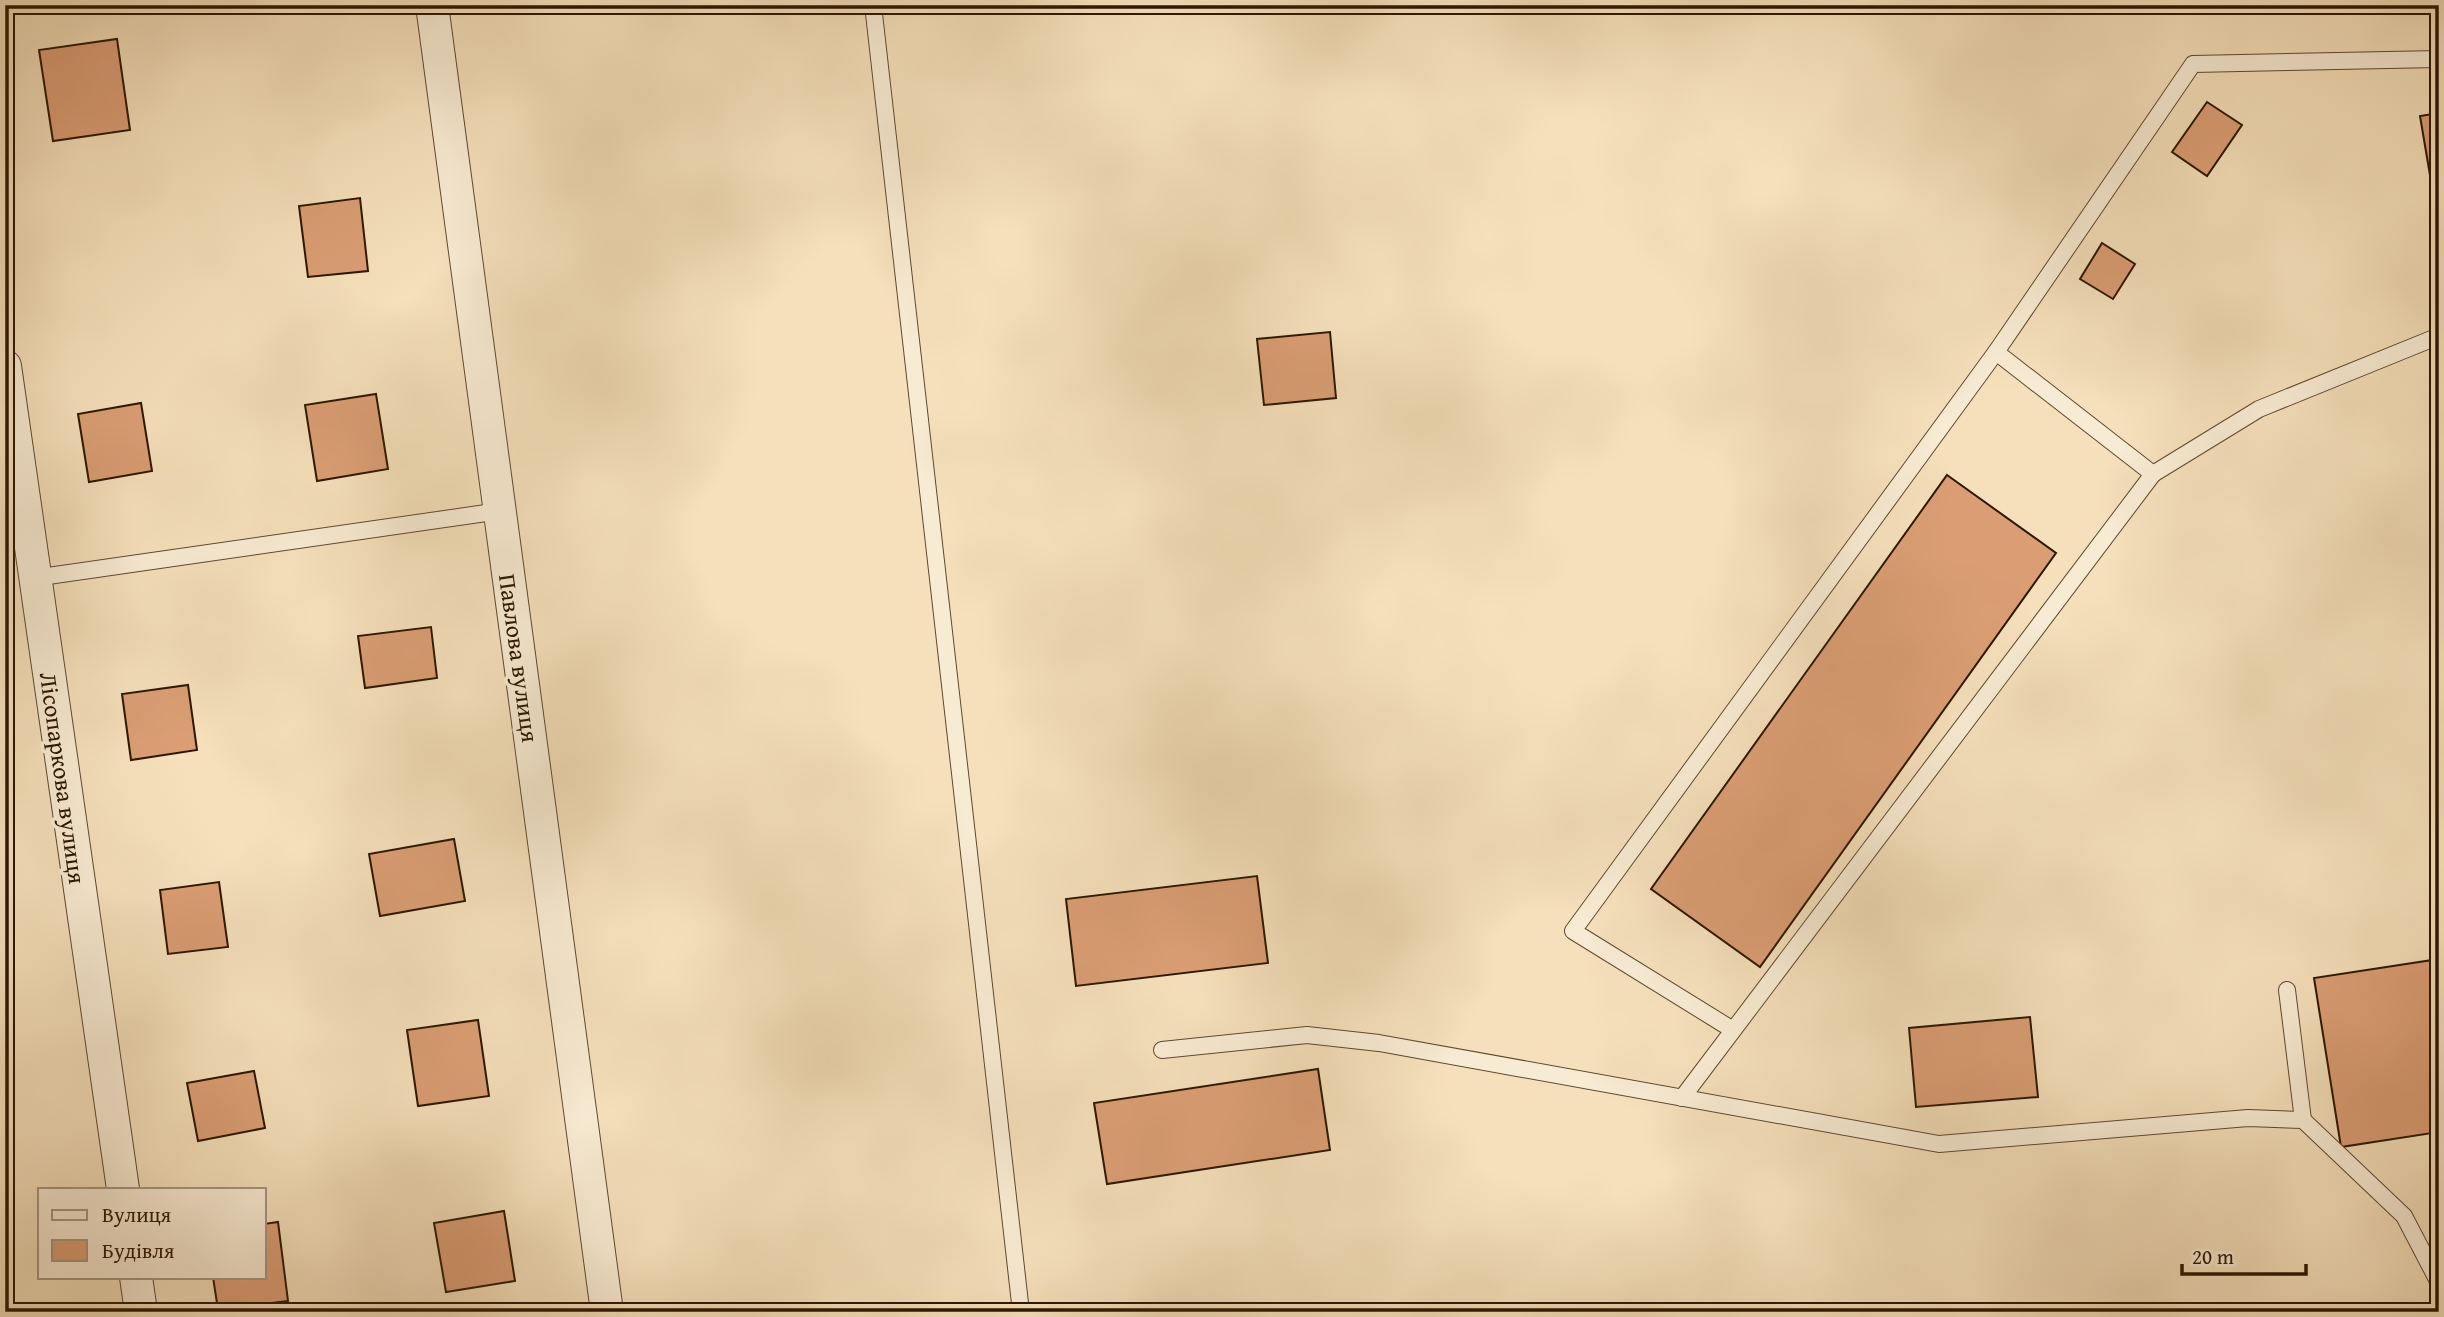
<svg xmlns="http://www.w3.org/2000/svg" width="2444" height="1317" viewBox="0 0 2444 1317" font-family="'Gentium Book Plus',serif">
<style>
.building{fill:#db9e74;stroke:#2c1700;stroke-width:2}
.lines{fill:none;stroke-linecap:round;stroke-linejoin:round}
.service-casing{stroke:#5e492f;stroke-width:18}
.minor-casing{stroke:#5e492f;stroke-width:34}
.service{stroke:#f8ebd3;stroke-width:16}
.minor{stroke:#f8ebd3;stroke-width:32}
.labels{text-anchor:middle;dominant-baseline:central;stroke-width:7;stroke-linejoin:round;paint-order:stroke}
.street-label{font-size:24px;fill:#2c1700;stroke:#f8ebd3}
</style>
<rect width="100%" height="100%" fill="#f5e0bb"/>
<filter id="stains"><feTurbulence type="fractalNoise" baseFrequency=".00286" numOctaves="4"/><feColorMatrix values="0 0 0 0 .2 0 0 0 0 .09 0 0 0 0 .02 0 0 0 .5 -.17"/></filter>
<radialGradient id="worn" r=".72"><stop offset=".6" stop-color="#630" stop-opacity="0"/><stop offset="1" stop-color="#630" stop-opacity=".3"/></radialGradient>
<!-- building -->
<g class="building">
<polygon points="117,39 130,130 53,141 39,50"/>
<polygon points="2207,102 2242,125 2207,176 2172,152"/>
<polygon points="2439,113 2439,192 2433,193 2420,116"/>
<polygon points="360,198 368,271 308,277 299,206"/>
<polygon points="2102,243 2135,264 2113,299 2080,279"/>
<polygon points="1330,332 1336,398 1264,405 1257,339"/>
<polygon points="376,394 388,469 317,481 305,405"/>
<polygon points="141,403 152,471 89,482 78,414"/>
<polygon points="1947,475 2056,553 1760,967 1651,889"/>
<polygon points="431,627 437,678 365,688 358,636"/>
<polygon points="188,685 197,750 131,760 122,694"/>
<polygon points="454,839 465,901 380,916 369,854"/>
<polygon points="1257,876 1268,963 1076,986 1066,899"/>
<polygon points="219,882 228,947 168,954 160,890"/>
<polygon points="2439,959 2439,1132 2341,1147 2314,978"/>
<polygon points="2030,1017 2038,1097 1916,1107 1909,1028"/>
<polygon points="478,1020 489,1096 418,1106 407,1030"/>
<polygon points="1318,1069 1330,1150 1107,1184 1094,1103"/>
<polygon points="254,1071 265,1128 198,1141 187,1083"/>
<polygon points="504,1211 515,1281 446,1292 434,1223"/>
<polygon points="278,1222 288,1301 218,1310 213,1277 264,1277 264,1224"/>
</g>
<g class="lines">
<defs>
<g id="service">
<polyline points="873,5 1021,1312"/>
<polyline points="2153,474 2259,409 2439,336"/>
<polyline points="34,578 500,511"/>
<polyline points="2287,990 2303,1120"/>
<polyline points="1733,1030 1573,931 1996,352"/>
<polyline points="1162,1050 1307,1035 1379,1043 1939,1144 2248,1118 2303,1120 2404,1216 2439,1283"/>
<polyline points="1682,1098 2153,474 1996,352 2193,64 2439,59"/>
</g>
<g id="minor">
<polyline points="432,5 607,1312"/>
<polyline points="5,366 123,1189"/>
<polyline points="136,1277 141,1312"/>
</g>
</defs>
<!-- service casing -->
<use href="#service" class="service-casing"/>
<!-- minor casing -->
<use href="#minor" class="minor-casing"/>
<!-- service -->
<use href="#service" class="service"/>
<!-- minor -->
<use href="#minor" class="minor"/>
</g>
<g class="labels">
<!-- street labels -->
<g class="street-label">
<text transform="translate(519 658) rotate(82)">Павлова вулиця</text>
<text transform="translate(63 778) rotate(82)">Лісопаркова вулиця</text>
</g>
</g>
<!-- margin -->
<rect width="2444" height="1317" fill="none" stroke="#f5e0bb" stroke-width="28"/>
<rect x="7" y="7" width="2430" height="1303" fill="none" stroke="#2c1700" stroke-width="3.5"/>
<rect x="14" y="14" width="2416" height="1289" fill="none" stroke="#2c1700" stroke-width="2"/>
<!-- legend -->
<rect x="38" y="1188" width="228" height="91" fill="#f8ebd3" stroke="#a6967f" stroke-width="2"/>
<rect x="52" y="1210" width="35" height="10" fill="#f8ebd3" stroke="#a6967f" stroke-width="2"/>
<text x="102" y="1222" font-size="21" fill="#2c1700">Вулиця</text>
<rect x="52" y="1240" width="35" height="21" fill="#db9e74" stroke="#a6967f" stroke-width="2"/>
<text x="102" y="1258" font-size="21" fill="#2c1700">Будівля</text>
<!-- scale -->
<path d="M2182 1264v10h124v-10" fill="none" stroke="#2c1700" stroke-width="3.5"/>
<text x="2192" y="1264" font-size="21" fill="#2c1700" stroke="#f8ebd3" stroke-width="5" paint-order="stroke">20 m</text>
<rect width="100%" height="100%" filter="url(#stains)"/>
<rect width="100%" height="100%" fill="url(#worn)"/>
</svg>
